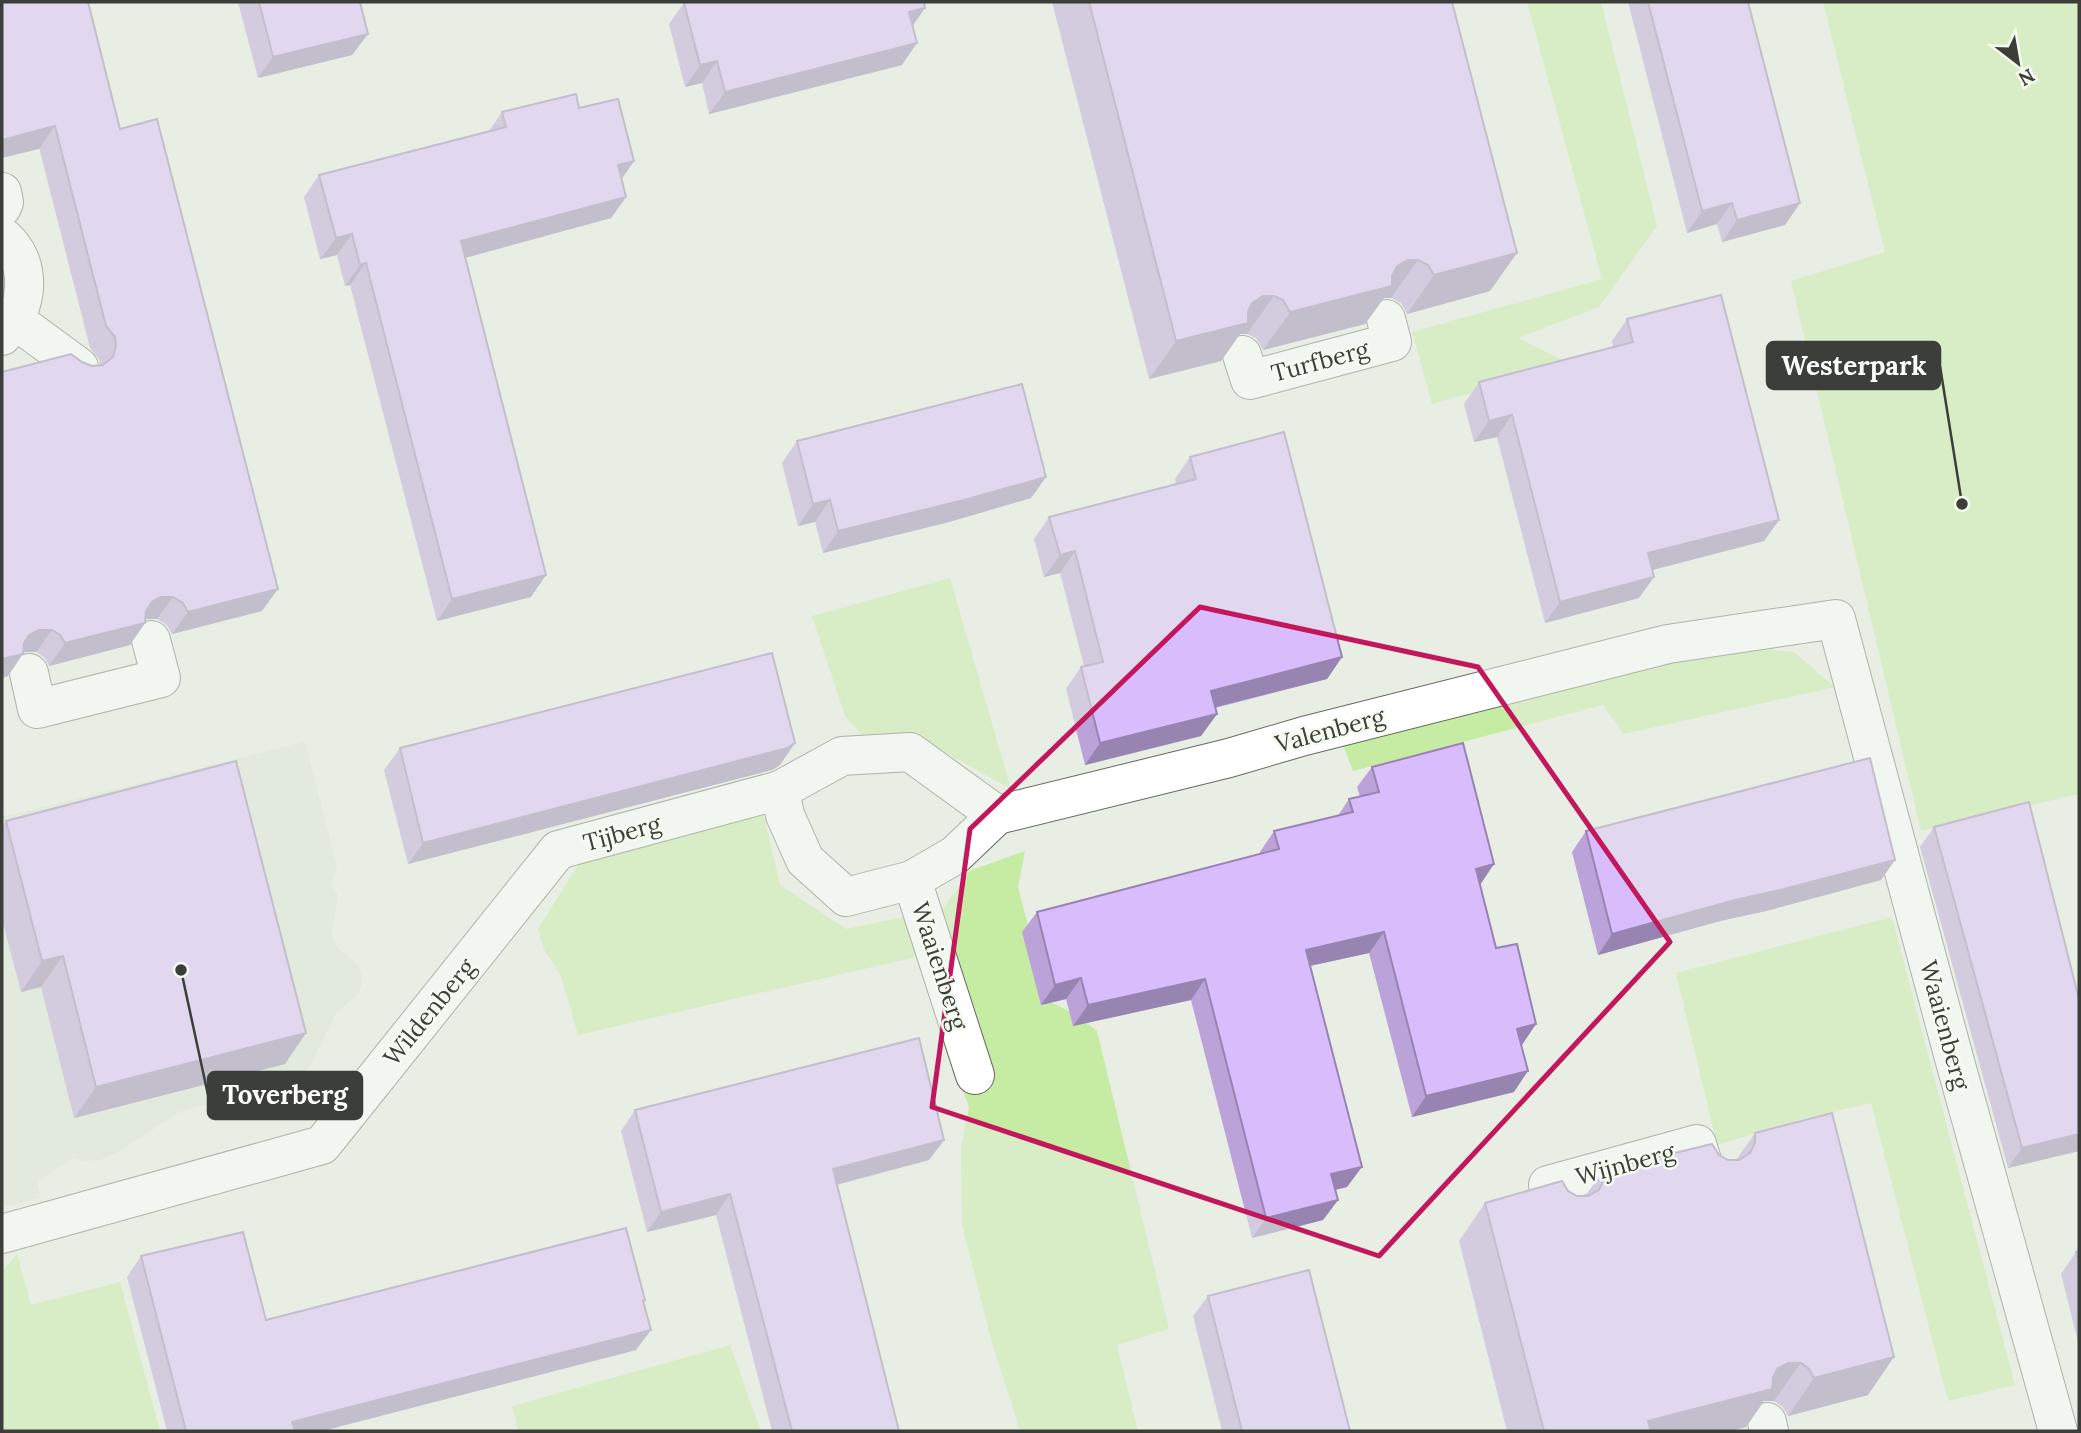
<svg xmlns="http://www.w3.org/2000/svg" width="2081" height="1433" viewBox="0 0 2081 1433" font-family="Lora,serif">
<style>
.built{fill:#dae4d2}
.green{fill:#c5eca2}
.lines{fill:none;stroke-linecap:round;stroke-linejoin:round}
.street-casing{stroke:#656b61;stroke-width:40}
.street{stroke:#fff;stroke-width:38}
.wall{fill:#bba2d9}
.shaded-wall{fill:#9884b0}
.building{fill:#d9bcfc;stroke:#9884b0;stroke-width:2}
.marked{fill:none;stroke:#c2185b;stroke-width:5;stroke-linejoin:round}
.labels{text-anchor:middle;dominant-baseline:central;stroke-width:5;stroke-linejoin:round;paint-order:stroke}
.street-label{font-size:24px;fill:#3b3e39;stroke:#f5fbf0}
.leader{fill:none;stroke:#3b3e39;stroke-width:2.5}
.callout-dot{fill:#3b3e39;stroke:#f5fbf0;stroke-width:2.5}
.callout{fill:#3b3e39;stroke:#3b3e39;stroke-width:2.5}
.callout-label{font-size:26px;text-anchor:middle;font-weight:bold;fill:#fff}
</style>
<rect width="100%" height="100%" fill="#e8eee3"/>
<!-- built -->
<polygon class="built" points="305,742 337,866 331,885 338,894 332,934 336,946 357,964 362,976 362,985 357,995 336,1013 310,1066 297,1081 181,1111 118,1152 100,1160 83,1161 73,1158 37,1182 41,1198 2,1207 2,817"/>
<!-- green -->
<g class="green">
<polygon points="1527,2 1601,2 1657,226 1599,307 1518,338 1573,365 1432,404 1412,332 1602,279"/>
<polygon points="1823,2 2079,2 2079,794 1921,831 1791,281 1885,252"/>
<polygon points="950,578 1011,789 910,733 867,740 845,716 812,616"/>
<polygon points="1727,646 1794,652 1835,687 1624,734 1603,705 1353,771 1343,745"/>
<polygon points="763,811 780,885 846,929 943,909 969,871 1025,851 1018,887 1048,1001 1075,1014 1097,1031 1169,1329 1117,1345 1138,1431 1020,1431 991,1339 962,1225 961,1147 969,1107 916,957 578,1035 561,976 544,949 538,929 582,859"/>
<polygon points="1892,917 2015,1385 1948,1401 1871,1103 1802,1119 1717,1145 1676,973"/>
<polygon points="17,1254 31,1305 120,1282 160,1431 4,1431 2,1422 2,1272"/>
<polygon points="730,1345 761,1431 518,1431 512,1406"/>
</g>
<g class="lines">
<defs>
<g id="street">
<polyline points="2,192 4,202 2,207"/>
<path d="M2 236C34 262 29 309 2 336"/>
<polyline points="15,320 79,367"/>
<polyline points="1242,355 1250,380 1392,342 1386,319"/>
<polyline points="29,673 37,709 161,678 151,640"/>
<polyline points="780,790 785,815 805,860 846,897 912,880"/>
<polyline points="975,1075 912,880 955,855 997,815"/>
<polyline points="1556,1213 1548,1185 1697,1144 1707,1177"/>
<polyline points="2,1234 322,1145 558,850 780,790 842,756 910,752 997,815 1229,758 1304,736 1668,644 1836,619 1954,1058 2058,1431"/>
<polyline points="1767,1422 1769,1431"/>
</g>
</defs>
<!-- street casing -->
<use href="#street" class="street-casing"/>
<!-- street -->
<use href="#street" class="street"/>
</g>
<!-- wall -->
<g class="wall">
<polygon points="2,2 120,129 262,611 172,634 167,625 157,619 146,619 130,645 49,666 45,658 36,652 24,652 8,676 82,362 92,366 100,365 99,359 90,348"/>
<polygon points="238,2 360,2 368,34 352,55 258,78"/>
<polygon points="1052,2 1452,2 1490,291 1407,314 1401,303 1391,298 1384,298 1365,324 1263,350 1256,338 1247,334 1240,334 1221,361 1149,379"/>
<polygon points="1628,2 1748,2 1800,203 1785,225 1722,242 1717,224 1687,233"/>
<polygon points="684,3 913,26 902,65 709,114 702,83 685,87 669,24"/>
<polygon points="579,108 622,179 626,197 611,218 465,258 531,597 437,621 350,285 345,286 337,255 320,259 304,197 319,175 489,131 502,112"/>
<polygon points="1627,319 1779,520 1764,541 1652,570 1639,598 1545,623 1497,437 1474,442 1464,404 1479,382 1613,347 1612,341"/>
<polygon points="797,441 1046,477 1031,498 949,522 823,553 815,522 798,526 782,463"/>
<polygon points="1190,457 1342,657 1327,679 1215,708 1217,714 1201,736 1085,765 1066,689 1081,667 1084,666 1060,573 1044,577 1034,539 1049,517 1176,484 1175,479"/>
<polygon points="400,748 780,765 772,770 408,864 384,770"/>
<polygon points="1372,767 1480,884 1496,948 1536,1024 1521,1045 1514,1092 1412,1117 1369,953 1310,966 1347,1187 1335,1190 1338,1200 1323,1220 1252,1238 1191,1000 1073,1026 1066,999 1041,1005 1022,932 1037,912 1260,854 1260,852 1274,831 1338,816 1349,799 1360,797 1357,787"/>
<polygon points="6,821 285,1064 74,1118 41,987 21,992 2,919 2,827"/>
<polygon points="1934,827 2079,1151 2008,1168 1920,847"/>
<polygon points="1586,831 1881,880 1766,911 1720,921 1598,955 1572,852"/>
<polygon points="635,1110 944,1140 929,1160 837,1185 899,1431 772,1431 716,1215 647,1232 621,1131"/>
<polygon points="1755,1133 1868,1395 1788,1416 1783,1407 1774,1401 1764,1401 1746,1427 1729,1431 1507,1431 1459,1241 1485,1203 1568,1191 1577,1196 1585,1196 1604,1170 1719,1155 1728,1160 1736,1160"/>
<polygon points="2079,1251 2079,1346 2061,1274 2076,1252"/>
<polygon points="141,1256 266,1320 645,1300 644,1302 636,1350 322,1431 167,1431 127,1277"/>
<polygon points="1208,1296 1350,1431 1222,1431 1193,1316"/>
</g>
<!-- shaded-wall -->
<g class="shaded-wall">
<polygon points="925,8 910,30 909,12"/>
<polygon points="368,34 352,55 258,78 273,57"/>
<polygon points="917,43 902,65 709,114 725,92"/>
<polygon points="717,61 702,83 685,87 700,65"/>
<polygon points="55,126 39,149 2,158 2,140"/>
<polygon points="634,161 619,183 618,165"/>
<polygon points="626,197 611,218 446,263 461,241"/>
<polygon points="1732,203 1717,224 1687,233 1702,211"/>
<polygon points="1800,203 1785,225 1722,242 1737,220"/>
<polygon points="352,234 337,255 320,259 336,238"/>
<polygon points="1517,253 1490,291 1407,314 1434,275"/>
<polygon points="1408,260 1418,260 1391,298 1384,298 1365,324 1263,350 1290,312 1397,266"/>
<polygon points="366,263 350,285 345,286 360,265"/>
<polygon points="1263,296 1274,296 1247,334 1240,334 1221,361 1149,379 1176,341 1252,303"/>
<polygon points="1512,415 1497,437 1474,442 1489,421"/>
<polygon points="1046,477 1031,498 949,522 823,553 838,531"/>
<polygon points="830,500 815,522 798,526 813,504"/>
<polygon points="1779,520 1764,541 1633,575 1648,553"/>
<polygon points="1075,551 1060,573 1044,577 1060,555"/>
<polygon points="546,575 531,597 437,621 452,599"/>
<polygon points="1654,577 1639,598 1545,623 1560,602"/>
<polygon points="278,589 262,611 172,634 188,612"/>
<polygon points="160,597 173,597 157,619 145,619 136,624 152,602"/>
<polygon points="145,623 130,645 49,666 65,643"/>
<polygon points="39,630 52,630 36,652 24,652 8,676 2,678 2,659 29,635"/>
<polygon points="1342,657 1327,679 1196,712 1211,691"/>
<polygon points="1217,714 1201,736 1085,765 1100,743"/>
<polygon points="795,743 780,765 772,770 408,864 423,843"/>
<polygon points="1895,860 1881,880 1766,911 1720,921 1598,955 1612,934 1735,900"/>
<polygon points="1494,864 1480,885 1476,869"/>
<polygon points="1384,932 1369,953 1291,970 1306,950"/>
<polygon points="63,956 41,987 21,992 42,961"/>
<polygon points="1081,978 1066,999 1041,1005 1055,985"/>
<polygon points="1205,979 1191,1000 1073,1026 1088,1005"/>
<polygon points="1536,1024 1522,1045 1502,1049 1517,1029"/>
<polygon points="306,1033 285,1064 74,1118 96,1087"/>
<polygon points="1528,1071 1514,1092 1412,1117 1426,1096"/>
<polygon points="2079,1134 2079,1151 2008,1168 2022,1148"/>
<polygon points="944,1140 929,1160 819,1189 833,1169"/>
<polygon points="1362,1167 1347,1187 1317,1194 1331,1174"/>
<polygon points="730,1194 716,1215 647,1232 661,1212"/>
<polygon points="1338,1200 1323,1220 1252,1238 1266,1218"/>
<polygon points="651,1330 636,1350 322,1431 286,1431 292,1422"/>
<polygon points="1894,1357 1868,1395 1788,1416 1814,1378"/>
<polygon points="1788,1363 1801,1363 1774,1401 1764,1401 1746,1427 1729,1431 1641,1431 1648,1421 1778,1368"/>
</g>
<!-- building -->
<g class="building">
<polygon points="2,2 88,2 120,129 157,119 278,589 188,612 183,603 173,597 160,597 152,602 146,611 145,623 65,643 60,635 52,630 39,630 29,635 24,643 23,654 2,659 2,372 71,354 82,362 92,366 103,365 113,357 116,346 115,337 106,326 55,126 2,140"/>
<polygon points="259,2 360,2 368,34 273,57"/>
<polygon points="687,2 924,2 925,8 909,12 917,43 725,92 717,61 700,65 684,3"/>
<polygon points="1089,2 1452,2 1517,253 1434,275 1428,265 1418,260 1408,260 1397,266 1392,276 1392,286 1290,312 1283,300 1274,296 1263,296 1252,303 1248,312 1248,323 1176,341"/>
<polygon points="1648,2 1748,2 1800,203 1737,220 1732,203 1702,211"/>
<polygon points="576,94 579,108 618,99 634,161 618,165 626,197 461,241 546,575 452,599 366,263 360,265 352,234 336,238 319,175 506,127 502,112"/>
<polygon points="1721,295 1779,520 1648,553 1654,577 1560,602 1512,415 1489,421 1479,382 1633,342 1627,319"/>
<polygon points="1022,384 1046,477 964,500 838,531 830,500 813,504 797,441"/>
<polygon points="1284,432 1342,657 1211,691 1217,714 1100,743 1081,667 1103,662 1075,551 1060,555 1049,517 1196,479 1190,457"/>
<polygon points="772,653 795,743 787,748 423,843 400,748"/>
<polygon points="1463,743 1494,864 1476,869 1496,948 1517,944 1536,1024 1517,1029 1528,1071 1426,1096 1384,932 1306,950 1362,1167 1331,1174 1338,1200 1266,1218 1205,979 1088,1005 1081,978 1055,985 1037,912 1279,849 1274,831 1353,812 1349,799 1379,792 1372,767"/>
<polygon points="1870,758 1895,860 1780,890 1735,900 1612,934 1586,831"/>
<polygon points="236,761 306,1033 96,1087 63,956 42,961 6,821"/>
<polygon points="2029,802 2079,999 2079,1134 2022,1148 1934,827"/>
<polygon points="919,1038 944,1140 833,1169 899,1431 792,1431 730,1194 661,1212 635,1110"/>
<polygon points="1832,1113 1894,1357 1814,1378 1809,1369 1801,1363 1788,1363 1778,1368 1773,1377 1772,1389 1648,1421 1651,1431 1544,1431 1485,1203 1562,1181 1568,1191 1577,1196 1588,1196 1599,1190 1604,1180 1604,1170 1712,1144 1719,1155 1728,1160 1739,1160 1750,1153 1755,1143 1755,1133"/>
<polygon points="626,1228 645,1300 643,1301 651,1330 292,1422 295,1431 186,1431 141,1256 243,1232 266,1320"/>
<polygon points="2079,1251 2079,1266 2076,1252"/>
<polygon points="1309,1270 1350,1431 1242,1431 1208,1296"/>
</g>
<!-- marked area -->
<path d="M0 0H2081V1433H0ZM1200 607 1478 667 1670 942 1379 1256 932 1107 970 829Z" fill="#e8eee3" fill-opacity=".55" fill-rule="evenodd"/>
<path class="marked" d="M1200 607 1478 667 1670 942 1379 1256 932 1107 970 829Z"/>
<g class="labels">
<!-- street labels -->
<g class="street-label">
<text transform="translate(1320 361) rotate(-15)">Turfberg</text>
<text transform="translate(1330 730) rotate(-15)">Valenberg</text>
<text transform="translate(622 833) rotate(-15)">Tijberg</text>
<text transform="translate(940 966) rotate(72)">Waaienberg</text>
<text transform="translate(429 1012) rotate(-51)">Wildenberg</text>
<text transform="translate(1945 1025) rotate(75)">Waaienberg</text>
<text transform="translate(1625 1164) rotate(-15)">Wijnberg</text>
</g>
</g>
<!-- callouts -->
<path class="leader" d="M1962 504L1940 366M181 970L208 1095"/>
<g class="callout-dot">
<circle cx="1962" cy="504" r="7"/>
<circle cx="181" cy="970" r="7"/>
</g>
<g class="callout">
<rect x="1767" y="342" width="173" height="47" rx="7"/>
<rect x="208" y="1072" width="154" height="47" rx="7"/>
</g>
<g class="callout-label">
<text x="1854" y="375">Westerpark</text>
<text x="285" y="1104">Toverberg</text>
</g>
<!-- border -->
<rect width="2081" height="1433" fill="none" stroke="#3b3e39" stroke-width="7"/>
<!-- north arrow -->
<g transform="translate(2018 63) rotate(149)" stroke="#f5fbf0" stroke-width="5" paint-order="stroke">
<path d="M0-5L12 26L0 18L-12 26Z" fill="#3b3e39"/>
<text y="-10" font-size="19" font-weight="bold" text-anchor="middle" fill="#3b3e39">N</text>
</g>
</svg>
